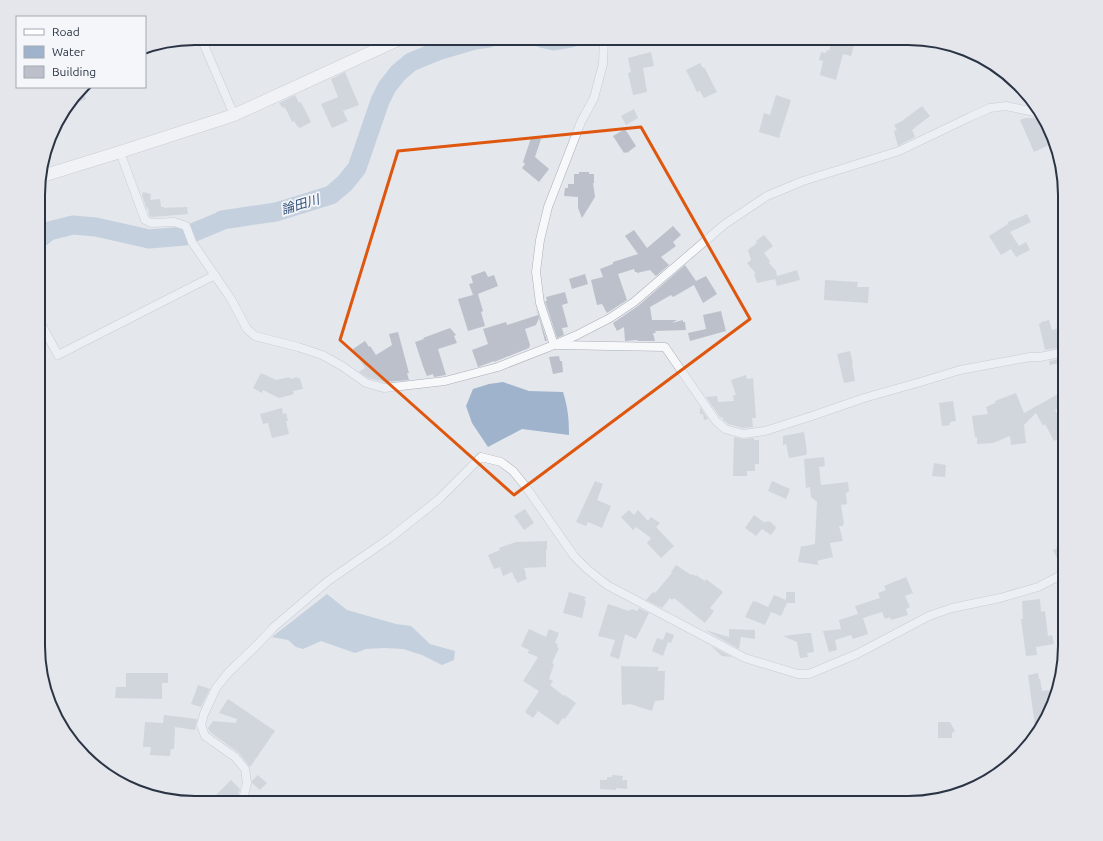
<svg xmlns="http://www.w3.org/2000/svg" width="1103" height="841" viewBox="0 0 1103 841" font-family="Ubuntu,'Noto Sans JP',sans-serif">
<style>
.water{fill:#9fb4cc}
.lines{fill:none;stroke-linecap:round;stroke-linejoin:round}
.river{stroke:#9fb4cc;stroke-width:19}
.building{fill:#bbc0ca}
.street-casing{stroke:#a9aeb7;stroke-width:9}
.secondary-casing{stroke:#a9aeb7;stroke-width:13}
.street{stroke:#f7f8fa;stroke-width:8}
.secondary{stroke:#fff;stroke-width:12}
.marked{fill:none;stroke:#df570f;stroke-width:3;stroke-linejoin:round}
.labels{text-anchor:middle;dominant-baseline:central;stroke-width:3.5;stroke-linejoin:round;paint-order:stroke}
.water-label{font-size:13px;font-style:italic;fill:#34527a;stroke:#f4f6f9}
.rim{fill:none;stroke:#2b3445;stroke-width:2}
</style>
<rect width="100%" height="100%" fill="#e4e7ec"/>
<!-- water -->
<g class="water">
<path d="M503 382 529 391 563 392C568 408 569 419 569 435L522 429 488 447 472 423 466 406 473 389 489 384Z"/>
<polygon points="327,594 347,610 396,624 411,626 430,644 455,651 454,660 442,665 422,655 403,649 384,648 366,649 355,653 321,641 303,649 296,647 288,640 272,637"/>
</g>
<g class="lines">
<!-- river -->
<g class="river">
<polyline points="541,38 554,41 572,38"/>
<polyline points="39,239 49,231 73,225 96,227 149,239 185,236 221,221 222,220 276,212 331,195 345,183 357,168 380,101 387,87 398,73 411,62 438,51 475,40 489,38"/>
</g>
</g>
<!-- building -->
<g class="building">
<polygon points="833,38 843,38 855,42 851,56 843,54 836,80 820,75 823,61 819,60 821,52 826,53 827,50 829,51"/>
<polygon points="651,52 654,66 643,68 647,92 633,95 628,73 631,72 628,58"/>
<polygon points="700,63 703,68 704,67 717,92 704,98 700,91 697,92 686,70"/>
<polygon points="345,72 359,105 343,111 348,121 332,128 321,104 338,97 331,79"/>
<polygon points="83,91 86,99 67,107 78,93"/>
<polygon points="295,95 299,103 301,102 311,122 300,128 299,127 298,127 294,121 292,122 285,107 283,108 279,103"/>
<polygon points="776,95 791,100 779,138 759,132 764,113 770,115"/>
<polygon points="922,106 930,116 912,130 915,137 898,146 894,131 897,130 894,125 902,121"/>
<polygon points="634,109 638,118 626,125 621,116"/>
<polygon points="1025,118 1037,118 1040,126 1042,125 1051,144 1034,152 1020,120"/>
<polygon points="625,129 636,146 627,153 626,152 624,153 613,136"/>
<polygon points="533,136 541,139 535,157 549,169 539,182 522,168 525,164 523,162 531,138 532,138"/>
<polygon points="579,172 589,172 589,174 594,174 594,183 593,183 595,197 582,218 578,208 578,197 564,196 565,188 568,188 568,184 574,184 574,174 579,174"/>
<polygon points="143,192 151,194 150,200 160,199 161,207 164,207 164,208 187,207 188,214 152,217 149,216 148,206 147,210 142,195"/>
<polygon points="1027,214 1031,222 1010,232 1019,246 1026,242 1030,250 1016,257 1011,249 1001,255 989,236 1008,224 1008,222"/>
<polygon points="673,226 681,235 673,242 676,246 661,257 669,265 656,276 650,270 637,273 637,272 635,272 634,269 618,274 627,300 607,313 602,304 597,305 591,280 603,277 600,269 613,264 613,262 638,254 625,236 634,230 647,248"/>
<polygon points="764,235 773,246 764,253 770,261 769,263 776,271 777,276 797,270 800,280 777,286 775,279 757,283 754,274 756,274 747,263 751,260 748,250 757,243 756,241"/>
<polygon points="685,265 696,281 706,276 717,294 703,303 694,285 673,297 671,295 650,307 652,320 677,320 672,323 683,320 683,322 685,322 686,330 655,331 656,333 653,333 655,341 638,341 637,340 625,341 624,327 617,331 613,323 638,306"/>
<polygon points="485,271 488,277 494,275 498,286 478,294 483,311 481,312 485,326 468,331 458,299 473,295 469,284 473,283 471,276"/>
<polygon points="585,274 588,284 572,289 569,279"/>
<polygon points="825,280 858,282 857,287 869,287 868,303 824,300"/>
<polygon points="565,292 568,303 562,305 568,327 562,328 564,335 557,338 545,301 547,301 546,297"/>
<polygon points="536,307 547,341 545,341 539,318 536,325 525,329 530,345 529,348 494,362 494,361 478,367 472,350 488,344 483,329 506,322 507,325 538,315"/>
<polygon points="721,311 726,331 690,341 688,333 706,329 703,315"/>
<polygon points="1049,320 1052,330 1065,326 1065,347 1045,350 1039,324 1041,323 1041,322"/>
<polygon points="450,328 456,335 454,336 457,343 438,349 446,375 434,377 433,374 427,376 424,369 415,342 424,339 423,338"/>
<polygon points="398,332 409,373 407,373 409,380 384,382 368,378 359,372 365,368 353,349 365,341 369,347 370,346 376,355 392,345 389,334"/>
<polygon points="850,351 853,363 852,363 855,381 844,383 837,354"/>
<polygon points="559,356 560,361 562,361 563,372 553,374 549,357"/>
<polygon points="1065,358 1065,362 1050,365 1049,361"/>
<polygon points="261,373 276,380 290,377 290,379 298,377 298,379 300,378 303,389 293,391 294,394 279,398 263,390 262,393 253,388"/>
<polygon points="746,375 747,379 753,378 756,418 752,418 753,427 743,428 728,424 723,420 723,418 720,417 706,397 717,396 718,402 734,401 733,395 736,395 731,380"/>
<polygon points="1016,393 1024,413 1060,393 1065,401 1065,405 1055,410 1065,427 1065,435 1054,441 1045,424 1043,426 1036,413 1024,425 1026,443 1011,445 1010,436 993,443 977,444 977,437 975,437 972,416 988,414 986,407 995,403 995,401"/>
<polygon points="953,401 956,421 950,422 950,425 942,426 939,403"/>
<polygon points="700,407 708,419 704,420 703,414 700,414"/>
<polygon points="282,408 283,414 286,413 288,421 286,421 289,434 272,438 268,423 263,424 260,414"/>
<polygon points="804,432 807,452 806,455 789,458 786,444 783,445 783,436"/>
<polygon points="734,437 743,439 754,438 754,440 759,440 759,464 755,464 755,471 747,471 747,476 733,476"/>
<polygon points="824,457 825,466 819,467 821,485 848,482 849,492 846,493 847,504 841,505 844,524 843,524 843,526 839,526 843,541 830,543 833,557 817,561 819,565 798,562 801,546 805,546 815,544 817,502 811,497 810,487 806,488 804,459"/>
<polygon points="934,463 946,465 945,477 932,476"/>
<polygon points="595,481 603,484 597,500 611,506 602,528 588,522 586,526 576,522"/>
<polygon points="772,481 790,489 786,499 768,491"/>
<polygon points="525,509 534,523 524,530 514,516"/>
<polygon points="629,510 634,515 638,510 648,521 651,517 660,523 656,527 674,546 661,558 647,543 651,538 636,527 633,530 621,517"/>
<polygon points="754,515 765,523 766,521 768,522 769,521 775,526 776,528 771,535 762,529 756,536 745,528"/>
<polygon points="547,541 547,549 546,550 546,567 524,568 526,574 525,574 527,579 517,583 516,579 515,579 512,572 503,576 500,567 494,569 488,555 500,550 499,548 516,542"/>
<polygon points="1065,545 1065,568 1062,568 1053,550"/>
<polygon points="676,565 691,575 692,574 695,576 696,575 705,581 706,579 723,592 710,608 714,611 705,623 674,598 672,600 670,598 662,608 646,600 653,592 655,593 672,573 671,572"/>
<polygon points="906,577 913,593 905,596 910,607 906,609 908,615 891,620 890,617 885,619 882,612 863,618 868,634 853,639 851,635 835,640 837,650 829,652 823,631 841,629 839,620 858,614 855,606 880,598 878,593 886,590 884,586"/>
<polygon points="569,592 586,597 584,600 586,601 582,618 563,613"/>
<polygon points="786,592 795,592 795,603 787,603 781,616 771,612 765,625 745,617 753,601 757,602 768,607 774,595 786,600"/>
<polygon points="1040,599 1041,612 1045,611 1048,636 1052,635 1054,644 1036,647 1037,655 1026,656 1021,619 1023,619 1022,601"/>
<polygon points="608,604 629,611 630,609 632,610 632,609 637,611 639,608 649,613 636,639 625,634 619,659 610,656 615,640 598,636"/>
<polygon points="529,629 546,637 549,629 559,633 555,643 558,644 557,647 559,648 552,663 554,664 549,679 553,681 550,685 564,696 565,695 576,703 565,719 563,718 558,725 538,711 533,718 525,712 539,691 523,681 538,657 528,653 529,650 521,646"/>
<polygon points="729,629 755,630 755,639 741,637 739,649 705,630 729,637"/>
<polygon points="666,632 674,635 671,643 668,642 663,656 652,651 657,638 663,640"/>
<polygon points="807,633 811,633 814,652 807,653 808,657 800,658 797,642 783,636"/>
<polygon points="711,646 732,657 722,656"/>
<polygon points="621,666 659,667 657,671 665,671 664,700 655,701 652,711 630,704 622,705"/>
<polygon points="126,673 168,673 168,683 162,683 162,699 115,698 116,687 126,687"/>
<polygon points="1038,673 1039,679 1040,679 1042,691 1049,690 1051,709 1036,733 1028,675"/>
<polygon points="198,685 210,689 201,707 191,704"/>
<polygon points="228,699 275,731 250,767 239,753 210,732 208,728 213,721 236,723 237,719 219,713"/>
<polygon points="164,715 197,719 195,730 175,727 174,749 171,749 170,756 150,755 151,747 143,747 145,722 163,723"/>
<polygon points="938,722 950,722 955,731 952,733 952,738 938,738"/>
<polygon points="258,775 267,783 260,790 252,783 252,781"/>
<polygon points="612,775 623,776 622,780 627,780 627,789 616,788 616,790 600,789 600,780 607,780 607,777 612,777"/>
<polygon points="231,780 240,789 238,796 235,799 234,803 208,803"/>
</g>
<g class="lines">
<defs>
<g id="street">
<polyline points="201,38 234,115"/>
<polyline points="120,152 145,220 151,223 174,222 186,226 192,242 231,299 247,329 255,336 298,347 322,355 342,366 366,383 384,388 445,381 498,367 554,345 577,335 610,318 634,302 725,224 767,196 803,181 899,151 970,117 990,108 1006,106 1039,113"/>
<polyline points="39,320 58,355 215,275"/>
<polyline points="554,345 540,303 536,272 540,240 548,207 581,122 594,98 603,64 604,38"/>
<polyline points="557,345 665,347 716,421 725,429 743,434 765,431 812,416 864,398 924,381 960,370 1030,357 1040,357 1065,352"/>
<polyline points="239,803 243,799 247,783 245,769 235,757 205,736 201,725 204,714 216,688 228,673 258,644 274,627 328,581 390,538 438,500 481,457 501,462 513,471 526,487 574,556 587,569 607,585 745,658 798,674 809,674 857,654 929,616 952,608 1000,598 1038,587 1065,573"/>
</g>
<polyline id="secondary" points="39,177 120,152 234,115 402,38"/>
</defs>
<!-- street casing -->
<use href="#street" class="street-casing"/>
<!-- secondary casing -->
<use href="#secondary" class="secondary-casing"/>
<!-- street -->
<use href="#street" class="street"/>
<!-- secondary -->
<use href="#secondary" class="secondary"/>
</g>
<!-- marked area -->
<path d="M0 0H1103V841H0ZM641 127 750 319 514 495 340 340 398 151Z" fill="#e4e7ec" fill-opacity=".55" fill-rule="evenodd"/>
<path class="marked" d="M641 127 750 319 514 495 340 340 398 151Z"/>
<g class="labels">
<!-- water labels -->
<g class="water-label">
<text transform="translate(300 204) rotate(-17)">論田川</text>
</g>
</g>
<!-- crop -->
<path d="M0 0H1103V841H0ZM195 45H908A150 150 0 0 1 1058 195V646A150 150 0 0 1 908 796H195A150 150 0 0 1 45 646V195A150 150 0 0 1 195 45Z" fill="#e4e6eb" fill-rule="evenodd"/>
<path class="rim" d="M195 45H908A150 150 0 0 1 1058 195V646A150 150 0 0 1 908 796H195A150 150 0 0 1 45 646V195A150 150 0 0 1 195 45Z"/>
<!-- legend -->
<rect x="16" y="16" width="130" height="72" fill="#f4f6f9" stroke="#a4a8b1"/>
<rect x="24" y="29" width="20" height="6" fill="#ffffff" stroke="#a4a8b1"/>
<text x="52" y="36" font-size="12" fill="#2b3445">Road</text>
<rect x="24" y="46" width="20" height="12" fill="#9fb4cc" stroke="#a4a8b1"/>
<text x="52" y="56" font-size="12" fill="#2b3445">Water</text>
<rect x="24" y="66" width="20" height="12" fill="#bbc0ca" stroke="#a4a8b1"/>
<text x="52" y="76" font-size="12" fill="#2b3445">Building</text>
</svg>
